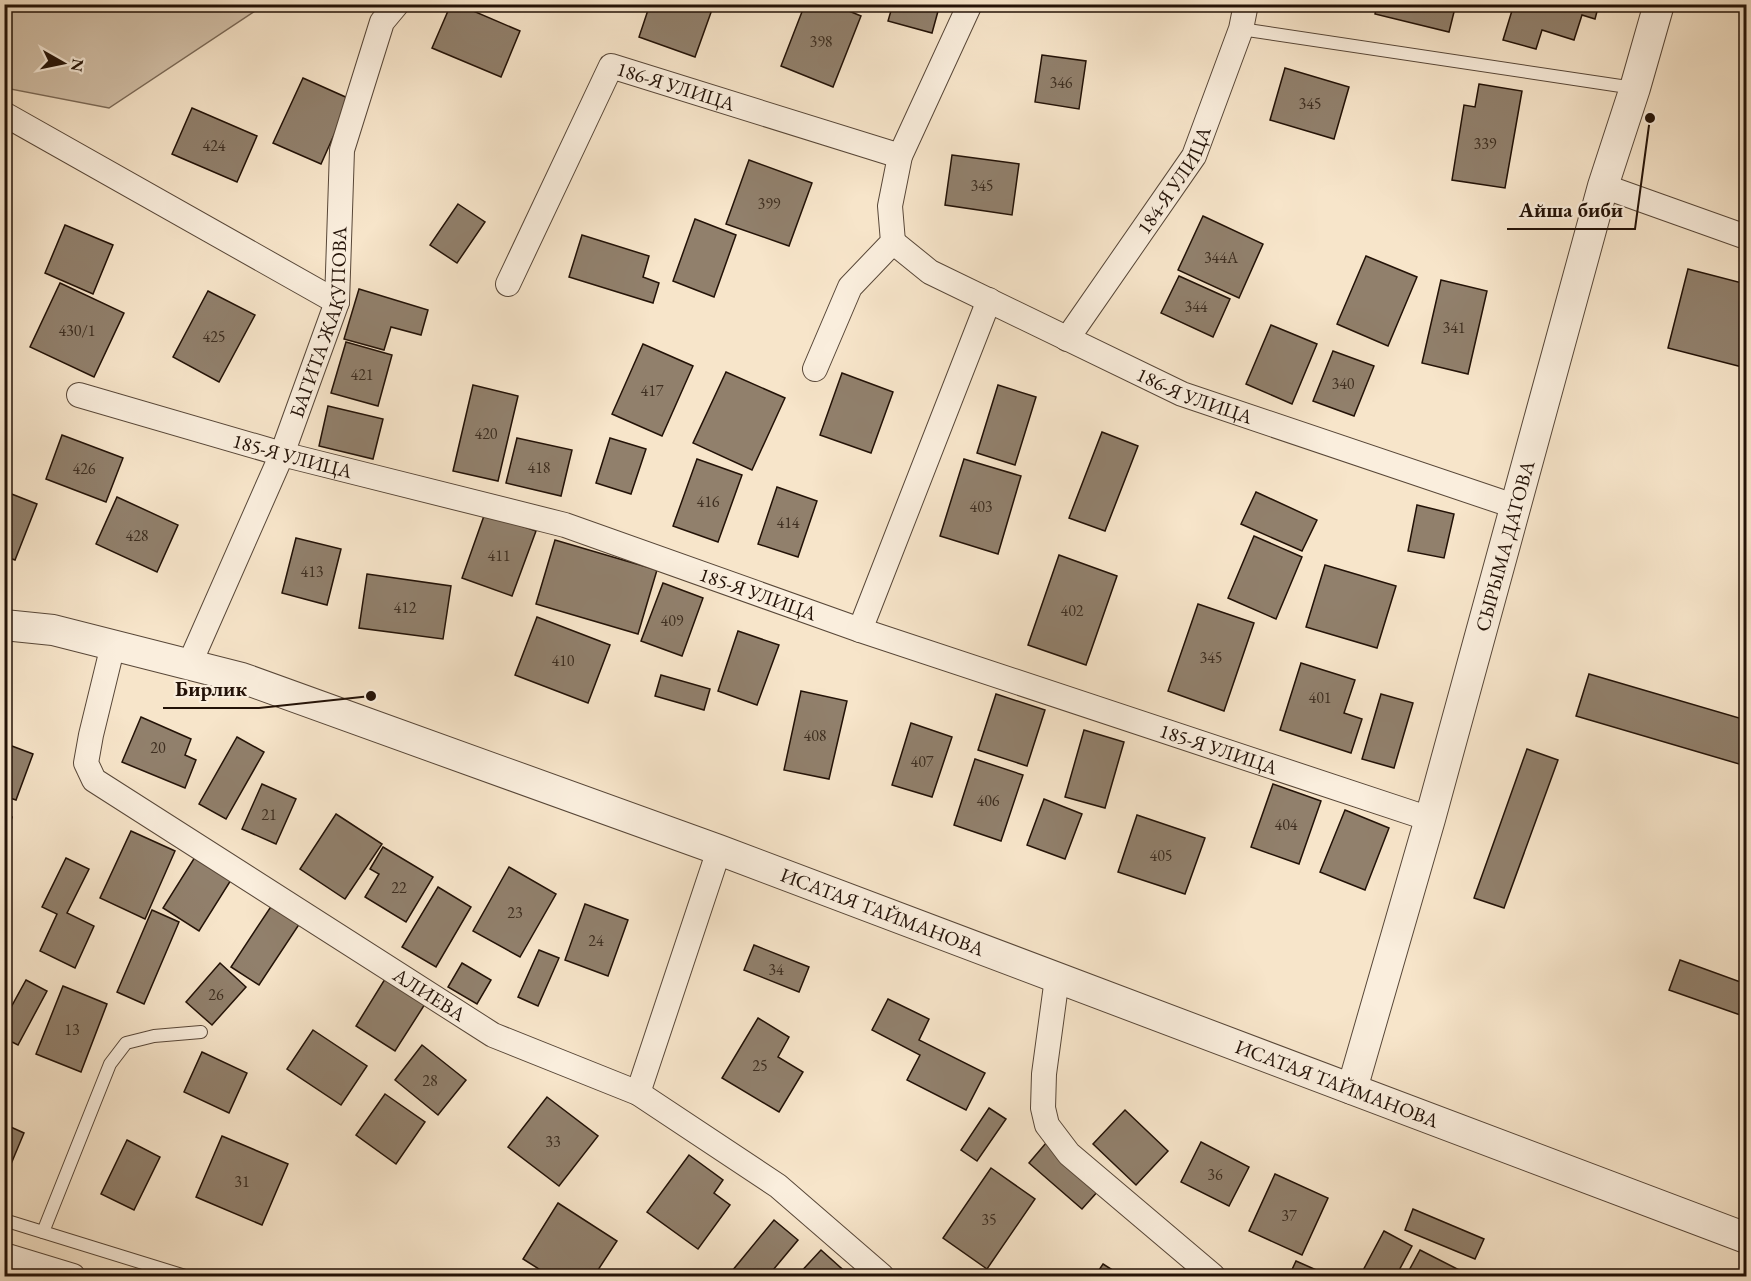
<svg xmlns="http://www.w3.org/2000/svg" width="1751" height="1281" viewBox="0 0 1751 1281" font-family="'EB Garamond',serif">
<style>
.green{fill:#d3c1a9;stroke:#7b6a58;stroke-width:1.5}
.building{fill:#91806c;stroke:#231207;stroke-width:1.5}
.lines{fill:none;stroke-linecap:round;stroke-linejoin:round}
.service-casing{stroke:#584738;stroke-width:14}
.minor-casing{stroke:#584738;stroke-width:26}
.tertiary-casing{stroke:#584738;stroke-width:32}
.service{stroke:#faeedd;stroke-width:12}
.minor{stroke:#faeedd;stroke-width:24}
.tertiary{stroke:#faeedd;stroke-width:30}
.labels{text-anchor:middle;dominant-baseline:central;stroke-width:4.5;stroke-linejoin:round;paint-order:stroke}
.number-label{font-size:16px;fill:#3e2e20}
.street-label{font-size:20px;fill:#231207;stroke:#faeedd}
.leader{fill:none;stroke:#231207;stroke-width:2}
.callout-dot{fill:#231207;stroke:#faeedd;stroke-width:2}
.callout-label{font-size:21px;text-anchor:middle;font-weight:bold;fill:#231207;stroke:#faeedd;stroke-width:4.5;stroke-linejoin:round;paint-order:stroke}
</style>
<rect width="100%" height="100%" fill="#f7e5ca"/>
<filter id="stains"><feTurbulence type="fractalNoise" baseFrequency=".00333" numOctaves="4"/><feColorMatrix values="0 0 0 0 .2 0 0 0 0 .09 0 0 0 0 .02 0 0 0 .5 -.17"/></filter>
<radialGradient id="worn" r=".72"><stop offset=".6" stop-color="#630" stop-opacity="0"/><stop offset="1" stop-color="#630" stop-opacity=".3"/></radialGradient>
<!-- green -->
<polygon class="green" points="4,5 5,4 264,5 109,108 5,88"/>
<!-- building -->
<g class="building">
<polygon points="451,4 457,4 520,31 501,77 432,48"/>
<polygon points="650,4 714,4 695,57 639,37"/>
<polygon points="805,4 832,4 861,16 833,87 781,66"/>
<polygon points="893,4 940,4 932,33 888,21"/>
<polygon points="1377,4 1456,4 1449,32 1375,14"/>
<polygon points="1514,4 1599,4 1595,19 1582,15 1574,40 1542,30 1536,49 1503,40"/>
<polygon points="1042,55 1086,61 1079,109 1035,102"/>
<polygon points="1285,68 1349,87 1334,139 1270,120"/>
<polygon points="303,78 350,99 321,164 273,143"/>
<polygon points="1479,84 1522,91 1505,188 1452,180 1464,105 1475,107"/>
<polygon points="192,108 257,136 237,182 172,154"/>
<polygon points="952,155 1019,164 1012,215 945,205"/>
<polygon points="749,160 812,183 789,246 726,224"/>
<polygon points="458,204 485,222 457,263 430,245"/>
<polygon points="1203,216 1263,244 1239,298 1178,270"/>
<polygon points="695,219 736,235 714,297 673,281"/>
<polygon points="65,225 113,245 93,294 45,273"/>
<polygon points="582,235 649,256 643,277 659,283 653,303 569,277"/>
<polygon points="1366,256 1417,277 1388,346 1337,324"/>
<polygon points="1688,269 1746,284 1746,368 1668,348"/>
<polygon points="1179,276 1230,299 1213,337 1161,313"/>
<polygon points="1441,280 1487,291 1468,374 1422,363"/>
<polygon points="60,283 124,313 94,377 30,347"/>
<polygon points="359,289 428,310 421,335 391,327 384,350 344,339"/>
<polygon points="208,291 255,315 219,382 173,357"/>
<polygon points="1271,325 1317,344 1292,404 1246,384"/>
<polygon points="346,342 392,355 378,406 331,393"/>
<polygon points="643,344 693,366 662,436 612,414"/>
<polygon points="1333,351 1374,366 1354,416 1313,401"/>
<polygon points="726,372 785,398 752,470 693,443"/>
<polygon points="842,373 893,392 871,453 820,435"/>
<polygon points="473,385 518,396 498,481 453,471"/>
<polygon points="998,385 1036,397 1015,465 977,453"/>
<polygon points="328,406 383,419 373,459 319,446"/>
<polygon points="1102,432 1138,446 1105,531 1069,518"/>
<polygon points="62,435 123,458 106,502 46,479"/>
<polygon points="517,438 572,450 561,496 506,483"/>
<polygon points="610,438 646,449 631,494 596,483"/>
<polygon points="697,459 742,475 718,542 673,526"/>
<polygon points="964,459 1021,476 998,554 940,536"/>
<polygon points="777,487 817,501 798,557 758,544"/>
<polygon points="4,491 37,504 15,560 4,556"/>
<polygon points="1256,492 1317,520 1302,551 1241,524"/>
<polygon points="117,497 178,525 157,572 96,544"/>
<polygon points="1417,505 1454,514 1444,558 1408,551"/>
<polygon points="485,513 536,531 512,596 462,578"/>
<polygon points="1254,536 1302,557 1276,619 1228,598"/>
<polygon points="296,538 341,549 327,605 282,593"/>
<polygon points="555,540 657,570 638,634 536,604"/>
<polygon points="1059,555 1117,576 1086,665 1028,645"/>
<polygon points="1325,565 1396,586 1377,648 1306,627"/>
<polygon points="367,574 451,586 443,639 359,628"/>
<polygon points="663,583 703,598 682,656 641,641"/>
<polygon points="1198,604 1254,623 1224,711 1168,691"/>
<polygon points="537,617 610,645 588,703 515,675"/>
<polygon points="738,631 779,645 757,705 718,691"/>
<polygon points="1301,663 1355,680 1344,713 1362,719 1351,753 1280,730"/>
<polygon points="1589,674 1746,720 1746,766 1576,716"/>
<polygon points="661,675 710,689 704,710 655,696"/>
<polygon points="801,691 847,701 829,779 784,770"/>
<polygon points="996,694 1045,710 1027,766 978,750"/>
<polygon points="1381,694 1413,703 1394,768 1362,759"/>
<polygon points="141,717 191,739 185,755 196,760 185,788 122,762"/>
<polygon points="911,723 952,737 932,797 892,785"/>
<polygon points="1084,730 1124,742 1105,808 1065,797"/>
<polygon points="237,737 264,752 226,819 199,804"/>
<polygon points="4,743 33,754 16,800 4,796"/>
<polygon points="1527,749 1558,760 1504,908 1474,898"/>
<polygon points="975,759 1023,775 1001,841 954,825"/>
<polygon points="262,784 296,799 276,844 242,829"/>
<polygon points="1273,784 1321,801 1299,864 1251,847"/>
<polygon points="1044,799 1082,814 1065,859 1027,845"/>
<polygon points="1345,810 1389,828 1365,890 1320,872"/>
<polygon points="336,814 382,844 345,899 300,869"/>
<polygon points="4,815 12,817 4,846"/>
<polygon points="1137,815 1205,838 1185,894 1118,872"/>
<polygon points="131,831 175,851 145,919 100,898"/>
<polygon points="383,847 433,877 406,922 365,897 379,874 370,869"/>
<polygon points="195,857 231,880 199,931 163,908"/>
<polygon points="66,858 89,869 67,913 94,926 75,968 40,951 57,914 42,907"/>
<polygon points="509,867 556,894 520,957 473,931"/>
<polygon points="438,887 471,907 436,967 402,947"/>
<polygon points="585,904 628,920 608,976 565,960"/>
<polygon points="272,905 300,923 259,985 231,967"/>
<polygon points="152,910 179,922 144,1004 117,992"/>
<polygon points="754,945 809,967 799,992 744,970"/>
<polygon points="539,950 559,958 538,1006 518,997"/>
<polygon points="1680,960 1746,984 1746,1017 1669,990"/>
<polygon points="220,963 246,987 212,1025 186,1002"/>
<polygon points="462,963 491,980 477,1004 448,987"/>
<polygon points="385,979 425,1004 395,1051 356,1026"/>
<polygon points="26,980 47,991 18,1045 4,1038 4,1020"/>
<polygon points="63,986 107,1004 81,1072 36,1054"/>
<polygon points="888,999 929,1019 919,1040 985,1073 966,1110 907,1080 920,1055 872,1030"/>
<polygon points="758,1018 789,1037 778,1057 803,1072 779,1112 722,1078"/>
<polygon points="313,1030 367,1066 341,1105 287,1069"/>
<polygon points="422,1045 466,1080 438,1115 395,1080"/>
<polygon points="202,1052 247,1073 229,1113 184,1092"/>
<polygon points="385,1094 425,1122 396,1164 356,1135"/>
<polygon points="547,1097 598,1136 559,1186 508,1147"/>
<polygon points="989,1108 1006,1119 977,1161 961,1150"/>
<polygon points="1125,1110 1168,1151 1136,1185 1093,1144"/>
<polygon points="4,1124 24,1133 6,1176 4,1175"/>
<polygon points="222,1136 288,1164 262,1225 196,1197"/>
<polygon points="127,1140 160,1157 134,1210 101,1194"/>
<polygon points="1201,1142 1249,1167 1229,1206 1181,1182"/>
<polygon points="1046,1143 1099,1190 1082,1209 1029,1163"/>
<polygon points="689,1155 723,1180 714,1193 730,1205 698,1249 647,1212"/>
<polygon points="991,1168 1035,1199 987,1269 943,1238"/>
<polygon points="1275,1174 1328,1198 1302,1255 1249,1231"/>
<polygon points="558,1203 617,1241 594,1276 550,1276 523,1259"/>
<polygon points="1413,1209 1484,1239 1475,1259 1405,1230"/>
<polygon points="774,1220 798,1240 768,1276 738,1276 732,1271"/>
<polygon points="1384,1231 1412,1246 1396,1276 1360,1276"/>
<polygon points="821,1250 850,1276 797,1276"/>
<polygon points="1420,1250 1471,1276 1406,1276"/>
<polygon points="1296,1261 1330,1276 1289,1276"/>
<polygon points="1103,1264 1122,1276 1095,1276"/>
</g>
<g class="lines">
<defs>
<g id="service">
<polyline points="1241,29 1634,88"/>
<polyline points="4,1220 185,1276"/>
<polyline points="43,1232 110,1064 126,1043 154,1036 201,1032"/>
</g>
<g id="minor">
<polyline points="4,114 337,302"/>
<polyline points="1603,186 1746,237"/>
<path id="s1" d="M893 242 930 272 1182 394 1517 507"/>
<path id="s2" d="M508 284 611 66 900 156"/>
<path id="s3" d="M1067 339 1194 156 1241 29 1246 4"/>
<polyline points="815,369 850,287 893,242 890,206 900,156 970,4"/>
<path id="s4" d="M79 395 282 454 565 525 860 630 1430 819"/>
<polyline points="860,630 989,300"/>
<path id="s5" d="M113 645 91 735 86 763 94 780 493 1035 638 1093 778 1186 882 1276"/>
<path id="s6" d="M189 665 282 454 337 302 342 150 382 22 397 4"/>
<polyline points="1057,978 1044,1074 1043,1108 1047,1125 1069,1154 1213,1276"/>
<polyline points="638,1093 719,850"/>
<polyline points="4,1255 73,1276"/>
</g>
<g id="tertiary">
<path id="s7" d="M4 625 53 630 242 678 719 850 1746 1238"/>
<path id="s8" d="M1352 1089 1430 819 1603 186 1635 88 1659 4"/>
</g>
</defs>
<!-- service casing -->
<use href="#service" class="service-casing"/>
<!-- minor casing -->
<use href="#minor" class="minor-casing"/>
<!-- tertiary casing -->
<use href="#tertiary" class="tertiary-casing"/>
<!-- service -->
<use href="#service" class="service"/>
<!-- minor -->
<use href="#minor" class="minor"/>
<!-- tertiary -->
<use href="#tertiary" class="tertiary"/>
</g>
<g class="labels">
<!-- number labels -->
<g class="number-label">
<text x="821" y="41">398</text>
<text x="1061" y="82">346</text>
<text x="1310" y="103">345</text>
<text x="1485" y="143">339</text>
<text x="214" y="145">424</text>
<text x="982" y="185">345</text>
<text x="769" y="203">399</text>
<text x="1221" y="257">344А</text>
<text x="1196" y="306">344</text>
<text x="1454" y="327">341</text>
<text x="77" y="330">430/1</text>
<text x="214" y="336">425</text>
<text x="362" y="374">421</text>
<text x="1343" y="383">340</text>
<text x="652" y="390">417</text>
<text x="486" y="433">420</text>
<text x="539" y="467">418</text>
<text x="84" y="468">426</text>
<text x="708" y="501">416</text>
<text x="981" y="506">403</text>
<text x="788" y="522">414</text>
<text x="137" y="535">428</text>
<text x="499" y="555">411</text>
<text x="312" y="571">413</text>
<text x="405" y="607">412</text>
<text x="1072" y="610">402</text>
<text x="672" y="620">409</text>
<text x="1211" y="657">345</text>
<text x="563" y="660">410</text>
<text x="1320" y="697">401</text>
<text x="815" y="735">408</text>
<text x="158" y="747">20</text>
<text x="922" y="761">407</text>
<text x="988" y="800">406</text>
<text x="269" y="814">21</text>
<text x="1286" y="824">404</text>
<text x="1161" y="855">405</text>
<text x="399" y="887">22</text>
<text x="515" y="912">23</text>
<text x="596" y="940">24</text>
<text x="776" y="969">34</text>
<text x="216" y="994">26</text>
<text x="72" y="1029">13</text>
<text x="760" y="1065">25</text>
<text x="430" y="1080">28</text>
<text x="553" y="1141">33</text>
<text x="1215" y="1174">36</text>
<text x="242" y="1181">31</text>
<text x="1289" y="1215">37</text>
<text x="989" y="1219">35</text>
</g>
<!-- street labels -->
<g class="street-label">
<text stroke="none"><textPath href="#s2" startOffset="309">186-Я УЛИЦА</textPath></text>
<text stroke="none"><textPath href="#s3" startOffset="192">184-Я УЛИЦА</textPath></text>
<text stroke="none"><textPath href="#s6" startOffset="369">БАГИТА ЖАКУПОВА</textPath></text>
<text stroke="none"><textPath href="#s1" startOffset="340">186-Я УЛИЦА</textPath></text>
<text stroke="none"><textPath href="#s4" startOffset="222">185-Я УЛИЦА</textPath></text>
<text stroke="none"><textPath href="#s8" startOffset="564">СЫРЫМА ДАТОВА</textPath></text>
<text stroke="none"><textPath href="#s4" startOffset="708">185-Я УЛИЦА</textPath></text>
<text stroke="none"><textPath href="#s4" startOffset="1194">185-Я УЛИЦА</textPath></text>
<text stroke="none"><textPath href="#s7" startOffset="926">ИСАТАЯ ТАЙМАНОВА</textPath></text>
<text stroke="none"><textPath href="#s5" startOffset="538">АЛИЕВА</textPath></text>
<text stroke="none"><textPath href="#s7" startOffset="1412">ИСАТАЯ ТАЙМАНОВА</textPath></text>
</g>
</g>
<!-- callouts -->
<path class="leader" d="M1650 118L1635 229H1507M371 696L259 708H163"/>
<g class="callout-dot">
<circle cx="1650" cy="118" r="6"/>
<circle cx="371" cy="696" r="6"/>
</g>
<g class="callout-label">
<text x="1571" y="217">Айша биби</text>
<text x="211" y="696">Бирлик</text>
</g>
<!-- margin -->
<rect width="1751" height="1281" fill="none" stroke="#f7e5ca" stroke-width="24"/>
<rect x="6" y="6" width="1739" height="1269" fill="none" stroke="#231207" stroke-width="3"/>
<rect x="12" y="12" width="1727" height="1257" fill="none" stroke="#231207" stroke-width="1.5"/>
<!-- north arrow -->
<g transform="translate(63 63) rotate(99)" stroke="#faeedd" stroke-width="4.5" paint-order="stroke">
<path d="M0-4.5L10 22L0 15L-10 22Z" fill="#231207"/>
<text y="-9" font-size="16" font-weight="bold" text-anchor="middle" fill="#231207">N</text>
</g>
<rect width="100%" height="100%" filter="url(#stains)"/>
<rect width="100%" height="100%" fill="url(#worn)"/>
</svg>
